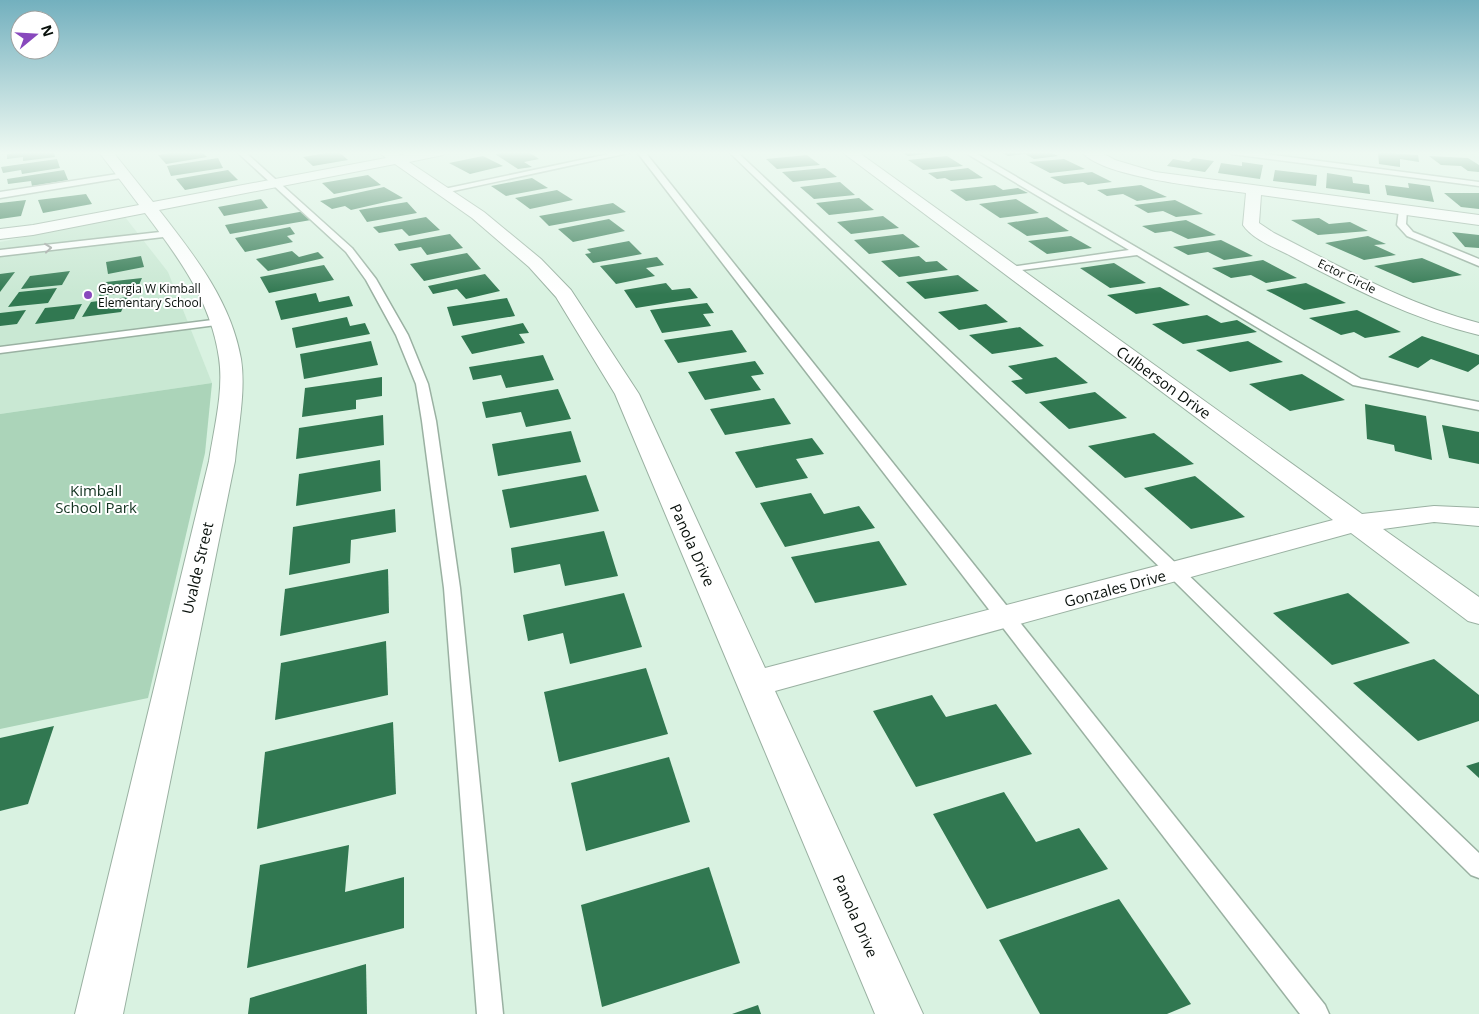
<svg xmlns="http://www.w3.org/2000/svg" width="1479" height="1014" viewBox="0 0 1479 1014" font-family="'Open Sans',sans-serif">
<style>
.built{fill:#c9e8d3}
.green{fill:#abd4b9}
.building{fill:#317851}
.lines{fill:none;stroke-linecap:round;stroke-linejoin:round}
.lane-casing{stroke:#9ab1a2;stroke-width:3}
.street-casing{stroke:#9ab1a2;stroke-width:2}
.lane{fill:#fff;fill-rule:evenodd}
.street{fill:#fff;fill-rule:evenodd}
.oneway{stroke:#9c9f9d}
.poi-dot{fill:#8848bd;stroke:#fff;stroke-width:2}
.labels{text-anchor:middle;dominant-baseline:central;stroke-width:4;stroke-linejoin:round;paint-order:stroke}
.far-street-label{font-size:12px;fill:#070f0a;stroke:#fff}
.far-poi-label{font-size:12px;fill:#070f0a;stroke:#fff;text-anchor:start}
.street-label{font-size:15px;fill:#070f0a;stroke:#fff}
.park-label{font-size:15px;fill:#123220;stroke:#fff}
</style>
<rect width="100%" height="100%" fill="#d9f2e1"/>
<!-- built -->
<polygon class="built" points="125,217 168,272 212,383 0,414 0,242"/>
<!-- green -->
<polygon class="green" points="212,383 205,453 148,698 0,729 0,414"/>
<!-- building -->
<g class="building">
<polygon points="20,152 54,152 55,157 23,161 23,157 7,159 7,154"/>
<polygon points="175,152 202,152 207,157 166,164 158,155"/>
<polygon points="331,152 339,152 348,160 313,166 303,157"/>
<polygon points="505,152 529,152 539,159 524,162 532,167 518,169 495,154"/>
<polygon points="901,152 935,152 935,153 908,156"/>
<polygon points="1001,152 1050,152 1058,156 1034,159 1025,154 1008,156"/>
<polygon points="1378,152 1418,155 1419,162 1400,159 1400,167 1379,164"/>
<polygon points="807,155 820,165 777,169 766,159"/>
<polygon points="483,156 503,166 470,174 449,163"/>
<polygon points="947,156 963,166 923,170 908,160"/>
<polygon points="1429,156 1468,158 1479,165 1479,172 1468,171 1461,166 1441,165"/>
<polygon points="218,158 223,168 171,176 167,166"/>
<polygon points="1193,158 1214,161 1205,172 1167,166 1173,159 1189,162"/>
<polygon points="57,159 60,168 22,174 21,170 3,173 1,167"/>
<polygon points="1064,159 1085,169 1050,173 1029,162"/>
<polygon points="1242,162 1263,165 1260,179 1218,173 1221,163 1242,166"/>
<polygon points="825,168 837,177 793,182 782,172"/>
<polygon points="968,168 983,178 951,181 945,178 937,179 928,173"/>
<polygon points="64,170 68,180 32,186 31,181 8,184 7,179"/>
<polygon points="228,170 238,180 185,190 176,179"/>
<polygon points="1275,170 1317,175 1316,186 1273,181"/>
<polygon points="1092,172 1112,182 1088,185 1083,182 1064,184 1050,177"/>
<polygon points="1327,173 1352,177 1353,183 1369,185 1370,194 1326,188"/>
<polygon points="368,175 381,185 334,194 322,183"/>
<polygon points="532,178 548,188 506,196 491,186"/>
<polygon points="840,182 855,195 814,199 800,187"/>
<polygon points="1408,183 1430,186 1434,202 1387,195 1385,185 1409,188"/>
<polygon points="995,185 1003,190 1018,188 1028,193 966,201 950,190"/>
<polygon points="1141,185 1167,197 1137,201 1123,194 1107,196 1097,190"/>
<polygon points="384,187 403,198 351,210 345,206 332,209 320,201"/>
<polygon points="557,190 573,200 530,209 515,198"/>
<polygon points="1444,193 1479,193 1479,209 1461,207"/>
<polygon points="86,194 92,204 43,213 38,200"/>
<polygon points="859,198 874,210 829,215 816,203"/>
<polygon points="261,199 268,208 224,216 218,207"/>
<polygon points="1016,199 1039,213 1000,218 979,204"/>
<polygon points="26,200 21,216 0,219 0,203"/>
<polygon points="1175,200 1203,214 1176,217 1163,211 1148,213 1134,205"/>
<polygon points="407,202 417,213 367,222 359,210"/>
<polygon points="613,203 626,212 549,226 539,216"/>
<polygon points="305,211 311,220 230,234 225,225"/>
<polygon points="883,216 899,228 851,234 837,222"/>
<polygon points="426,217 440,230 409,236 402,229 379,233 373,227"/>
<polygon points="1047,217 1069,231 1027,236 1007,223"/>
<polygon points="1319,218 1329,224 1350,222 1368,231 1318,235 1291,220"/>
<polygon points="609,219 625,231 573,242 558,229"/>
<polygon points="1186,220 1216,235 1188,239 1171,231 1155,233 1142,226"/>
<polygon points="290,227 295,234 287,236 293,242 245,252 235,238"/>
<polygon points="1452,232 1479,235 1479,248 1465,247"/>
<polygon points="450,234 463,248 427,255 421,247 399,251 394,244"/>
<polygon points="903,234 920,247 869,254 854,240"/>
<polygon points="1071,236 1092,248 1047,254 1028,241"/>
<polygon points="1368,236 1386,244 1374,245 1396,255 1364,260 1325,243"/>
<polygon points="1221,240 1253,256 1224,260 1208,252 1188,255 1173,247"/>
<polygon points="629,241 642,254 593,263 585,254 591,253 587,249"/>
<polygon points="292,251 299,257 318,252 324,258 268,271 256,259"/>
<polygon points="467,253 481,269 424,281 410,264"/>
<polygon points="141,256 144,267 108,274 106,262"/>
<polygon points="919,256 926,262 937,261 948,270 899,277 881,261"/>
<polygon points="657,257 664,265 646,268 655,276 616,284 600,266"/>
<polygon points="1422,258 1462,275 1413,283 1374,266"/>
<polygon points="1263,260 1297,278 1266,283 1251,275 1231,278 1212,268"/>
<polygon points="1114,263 1146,283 1110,288 1080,268"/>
<polygon points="324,265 334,280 269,293 260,277"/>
<polygon points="70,271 62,285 21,289 30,276"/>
<polygon points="15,272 0,292 0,274"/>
<polygon points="485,274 500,291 466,299 457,289 433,294 428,286"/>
<polygon points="958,275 979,291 925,299 906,282"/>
<polygon points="142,278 136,292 99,296 106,282"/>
<polygon points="666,283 672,290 690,288 698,298 636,308 624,290"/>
<polygon points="1306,283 1346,303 1304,310 1266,290"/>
<polygon points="1160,287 1190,305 1136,314 1107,295"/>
<polygon points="57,288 48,303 8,307 19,292"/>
<polygon points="316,293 319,302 349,296 353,306 281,320 275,301"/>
<polygon points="128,297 121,312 82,317 91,302"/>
<polygon points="507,298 515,316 453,326 447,307"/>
<polygon points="707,303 714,313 703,314 711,326 662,333 650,310"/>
<polygon points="82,304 74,319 35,324 45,308"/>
<polygon points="986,304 1008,322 959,330 938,312"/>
<polygon points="26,310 17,324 0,326 0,313"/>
<polygon points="1357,310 1401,332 1365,338 1354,332 1341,335 1309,318"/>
<polygon points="1207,315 1221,323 1237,320 1257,332 1183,344 1152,324"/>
<polygon points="347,317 350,326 365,323 370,334 296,348 292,328"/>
<polygon points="523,323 529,333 519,334 525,343 472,354 461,336"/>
<polygon points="1020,327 1044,346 992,354 969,335"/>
<polygon points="732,330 747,352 678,363 664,340"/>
<polygon points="1422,336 1479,355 1479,364 1468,372 1431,359 1418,368 1388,357"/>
<polygon points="371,341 378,365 304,379 300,354"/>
<polygon points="1248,341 1283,362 1230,372 1196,350"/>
<polygon points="543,355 554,380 506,388 501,375 473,380 469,367"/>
<polygon points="1056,357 1088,383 1026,394 1011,381 1023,379 1008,366"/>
<polygon points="755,361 764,374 751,376 761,390 705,400 688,372"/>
<polygon points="1302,374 1345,400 1290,411 1249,384"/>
<polygon points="382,377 382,396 356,400 356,409 302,417 305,388"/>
<polygon points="558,389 571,419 526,427 521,412 486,418 482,402"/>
<polygon points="1095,392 1127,418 1069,429 1039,402"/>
<polygon points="774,398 791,424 725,435 710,409"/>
<polygon points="1365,404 1426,416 1432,460 1395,451 1394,445 1367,439"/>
<polygon points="383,415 384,445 296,459 299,428"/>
<polygon points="1442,425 1479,432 1479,464 1449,458"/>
<polygon points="571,431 581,462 498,476 492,444"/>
<polygon points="1154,433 1194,464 1125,478 1088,446"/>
<polygon points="812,438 824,454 796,459 808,478 756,488 735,452"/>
<polygon points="380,460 381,491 296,506 299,474"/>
<polygon points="586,475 599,511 510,528 502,490"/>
<polygon points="1195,476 1245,517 1191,529 1144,488"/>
<polygon points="811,493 824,514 859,506 875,528 785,547 760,503"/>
<polygon points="395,509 396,532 351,540 350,563 289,575 293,527"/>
<polygon points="604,531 618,576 565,586 560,564 514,573 511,548"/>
<polygon points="879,541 907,585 815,603 791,557"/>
<polygon points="388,569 389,613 280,636 285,589"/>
<polygon points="624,593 642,647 570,664 563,633 528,641 523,615"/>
<polygon points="1348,593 1410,643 1332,665 1273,613"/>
<polygon points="386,641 388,695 275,720 281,663"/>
<polygon points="1434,659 1479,695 1479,721 1418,741 1353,683"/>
<polygon points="646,668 668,734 559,762 544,692"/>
<polygon points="932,695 946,717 996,704 1032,754 916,787 873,711"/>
<polygon points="393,722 396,794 257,829 265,752"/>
<polygon points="54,726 28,804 0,811 0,738"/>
<polygon points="669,757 690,822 586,851 571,783"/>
<polygon points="1479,762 1479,778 1466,766"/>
<polygon points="1004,792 1036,842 1079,828 1108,869 987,909 933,814"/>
<polygon points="349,845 345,892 404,877 404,928 247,968 260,865"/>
<polygon points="709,867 740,963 602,1007 581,905"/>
<polygon points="1119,899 1191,1004 1167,1014 1040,1014 999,940"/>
<polygon points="366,964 367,1014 248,1014 250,998"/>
<polygon points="758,1005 761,1014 732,1014"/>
</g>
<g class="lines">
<defs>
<g id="lane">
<polygon points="237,152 245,152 352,248 376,279 408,335 428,384 436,421 460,588 503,1014 477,1014 444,588 422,421 416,384 396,335 366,280 346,252"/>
<polygon points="618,152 633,152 444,193 440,191 444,189"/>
<polygon points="637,152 645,152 1325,1005 1329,1014 1300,1014"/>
<polygon points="729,152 737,152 1181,568 1479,853 1479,878 1471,875 1169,576"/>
<polygon points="964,152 974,152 1361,379 1479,402 1479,410 1353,385 1137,255 1007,272 1006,270 1011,267 1129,250"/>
<polygon points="1228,152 1250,152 1479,182 1479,186 1232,154"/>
<polygon points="124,173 128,175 127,177 0,198 0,192"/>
<polygon points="1403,207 1407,210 1406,224 1413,232 1479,259 1479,266 1407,236 1397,225 1399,210"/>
<polygon points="169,231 174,234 172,236 0,256 0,250"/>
<polygon points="220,319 224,320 226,322 224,324 0,353 0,347"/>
</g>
<g id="street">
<path d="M99 152H113L153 202 386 158 379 152H395L400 155 416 152H445L443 155 409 162 484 212 541 259 571 290 639 394 765 668 1333 520 842 152H858L1362 514 1434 506 1479 508V526L1434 522 1383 529 1479 597V624L1468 621 1351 533 775 691 923 1014H875L615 394 556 297 529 267 472 218 395 164 159 210C194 255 231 301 241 359 246 391 238 428 235 461L123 1014H75L209 461C214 428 224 391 219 358 211 301 179 258 145 213L33 235 0 239V229L33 225 139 205Z"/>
<path d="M1082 152H1100L1115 160 1155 172 1479 215V225L1261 195 1259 223 1274 233C1341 267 1406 304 1479 323V335C1412 319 1352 288 1291 256 1276 248 1253 240 1243 225L1246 193C1212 188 1103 178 1082 152Z"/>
</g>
</defs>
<!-- lane casing -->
<use href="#lane" class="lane-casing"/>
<!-- street casing -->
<use href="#street" class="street-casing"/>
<!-- lane -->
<use href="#lane" class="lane"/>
<!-- street -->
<use href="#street" class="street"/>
</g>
<!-- one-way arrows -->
<defs><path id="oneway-chevron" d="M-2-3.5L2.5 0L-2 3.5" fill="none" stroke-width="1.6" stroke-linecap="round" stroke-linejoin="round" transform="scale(1.25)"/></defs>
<use class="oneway" href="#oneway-chevron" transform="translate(48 248) rotate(-6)"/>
<!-- sky -->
<linearGradient id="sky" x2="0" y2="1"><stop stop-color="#73b0be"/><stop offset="0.52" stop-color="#eef9f2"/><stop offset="1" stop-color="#eef9f2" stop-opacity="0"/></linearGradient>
<rect width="1479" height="294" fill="url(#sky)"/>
<!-- markers -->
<circle class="poi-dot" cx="88" cy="295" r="5"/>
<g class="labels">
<!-- far-street labels -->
<g class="far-street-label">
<text transform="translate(1347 276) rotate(26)">Ector Circle</text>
</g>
<!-- far-poi labels -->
<g class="far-poi-label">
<text x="98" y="288">Georgia W Kimball<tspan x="98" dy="14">Elementary School</tspan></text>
</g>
<!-- street labels -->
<g class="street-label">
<text transform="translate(1164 382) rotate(36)">Culberson Drive</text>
<text transform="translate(693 545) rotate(66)">Panola Drive</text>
<text transform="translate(197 568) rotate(-77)">Uvalde Street</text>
<text transform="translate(1115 588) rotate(-15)">Gonzales Drive</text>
<text transform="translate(856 916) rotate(66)">Panola Drive</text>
</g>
<!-- park labels -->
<g class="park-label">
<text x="96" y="490">Kimball<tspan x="96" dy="17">School Park</tspan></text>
</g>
</g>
<!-- north arrow -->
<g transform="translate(35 35) rotate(72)"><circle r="24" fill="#ffffff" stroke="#9c9f9d"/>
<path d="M0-4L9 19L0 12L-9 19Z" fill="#8848bd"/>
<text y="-8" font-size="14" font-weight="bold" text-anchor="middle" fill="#070f0a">N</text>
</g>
</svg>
